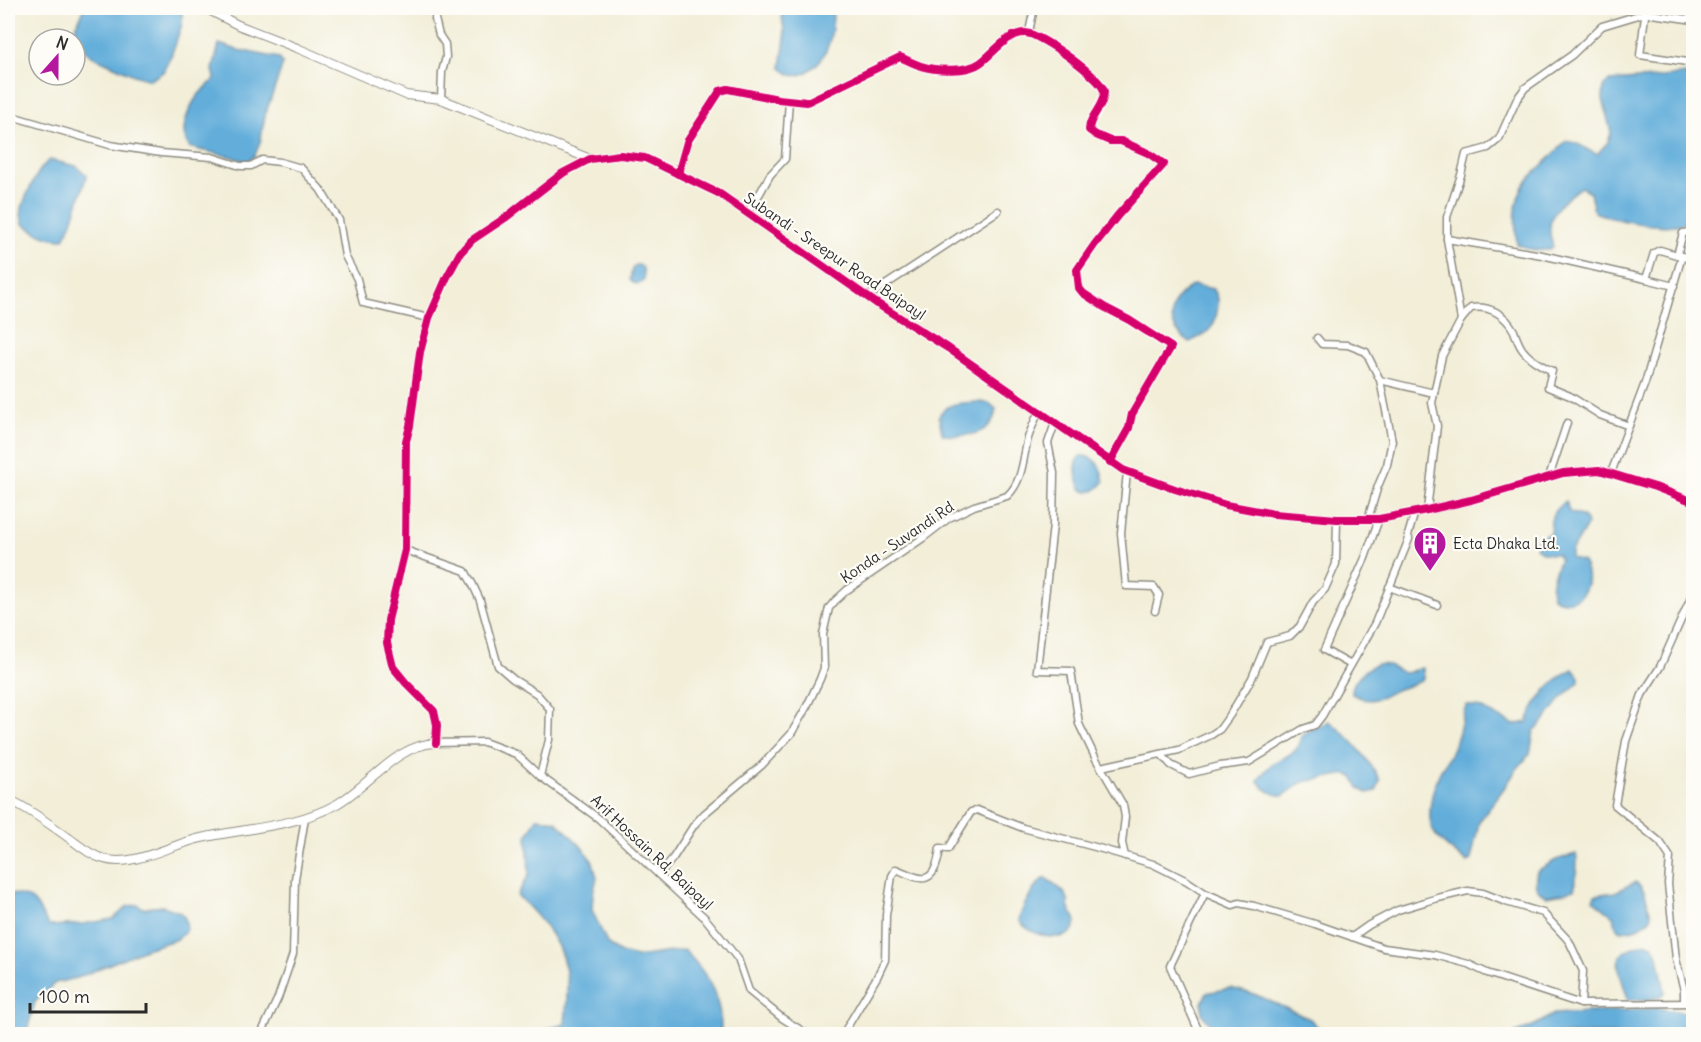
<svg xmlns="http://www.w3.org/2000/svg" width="1701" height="1042" viewBox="0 0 1701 1042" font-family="Delius,sans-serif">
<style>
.water{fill:#62adda;stroke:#466c82;stroke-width:1.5}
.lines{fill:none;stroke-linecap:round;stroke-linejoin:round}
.minor-casing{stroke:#8e8c82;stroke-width:9}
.tertiary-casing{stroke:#8e8c82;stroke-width:10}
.minor{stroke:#fff;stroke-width:6}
.tertiary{stroke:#fff;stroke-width:8}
.cycleway-casing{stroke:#fdfcf7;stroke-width:11}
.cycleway{stroke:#d6006c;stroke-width:8}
.labels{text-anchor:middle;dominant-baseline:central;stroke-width:4.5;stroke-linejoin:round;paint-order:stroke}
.street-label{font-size:15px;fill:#2b2b2b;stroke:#fdfcf7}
.poi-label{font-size:15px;fill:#2b2b2b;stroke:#fdfcf7;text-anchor:start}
</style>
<rect width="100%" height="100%" fill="#fdfcf7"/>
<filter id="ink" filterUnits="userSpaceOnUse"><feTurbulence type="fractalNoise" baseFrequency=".0167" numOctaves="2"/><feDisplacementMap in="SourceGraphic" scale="12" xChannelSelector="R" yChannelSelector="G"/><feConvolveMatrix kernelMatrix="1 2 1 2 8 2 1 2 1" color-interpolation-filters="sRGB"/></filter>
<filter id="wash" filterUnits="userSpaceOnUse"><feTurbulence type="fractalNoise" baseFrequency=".008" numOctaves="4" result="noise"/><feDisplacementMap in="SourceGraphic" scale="24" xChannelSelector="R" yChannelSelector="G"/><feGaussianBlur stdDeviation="1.35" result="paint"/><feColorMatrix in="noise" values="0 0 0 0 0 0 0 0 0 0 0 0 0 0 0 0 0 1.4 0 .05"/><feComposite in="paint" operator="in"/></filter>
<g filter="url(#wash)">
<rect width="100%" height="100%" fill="#f2eed8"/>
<!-- water -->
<g class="water">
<polygon points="85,8 182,8 182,24 171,56 163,72 150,80 134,75 90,55 75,41 76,25"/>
<path d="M783 8H833C833 32 830 59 807 72 796 78 790 76 781 68L785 37 782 17Z"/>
<path d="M219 44 238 50 279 58 283 64 265 115 260 143 254 157 246 162C229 154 208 153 189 147 188 144 186 141 185 138 181 124 192 101 201 92 206 87 211 84 215 78L213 70Z"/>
<path d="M1693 73V222C1687 223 1681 225 1675 225 1651 228 1616 220 1594 212L1590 192 1581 187C1567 197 1550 210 1550 228 1549 235 1552 241 1553 247 1543 254 1527 249 1517 244 1515 226 1513 201 1524 185 1535 169 1553 157 1566 141 1583 143 1584 150 1597 154L1608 142 1611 133 1603 99 1604 85 1609 81 1655 78Z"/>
<path d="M50 160 76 166 87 175 72 222 64 239C47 239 37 233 23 224 23 221 21 217 21 214 22 201 39 166 50 160Z"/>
<polygon points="636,265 639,265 643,268 644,279 639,284 633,283 630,280 632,269"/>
<path d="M1194 285 1213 289C1219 296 1219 302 1217 312 1215 329 1204 336 1189 342 1163 324 1168 299 1194 285Z"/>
<path d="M977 402 989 403 996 409C993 436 966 437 944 435L942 433 939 416C946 402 963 403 977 402Z"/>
<path d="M1081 456C1096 455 1102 469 1104 482 1097 490 1092 494 1082 490 1076 479 1074 470 1078 458Z"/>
<path d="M1566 501 1569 512C1578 515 1584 515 1588 524L1571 551V558L1583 562C1596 584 1579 612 1553 597 1548 585 1555 571 1560 559L1557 554C1548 554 1541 554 1535 546L1537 540 1550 533C1551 516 1551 511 1566 501Z"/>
<path d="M1377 664 1389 665 1403 673 1410 672 1416 669 1423 668V679C1415 686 1405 686 1396 690 1377 698 1374 705 1352 694 1351 680 1365 669 1377 664Z"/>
<path d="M1573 669 1579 677V682L1561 699 1546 719 1534 731 1530 754 1517 769 1507 784 1479 822 1471 860 1467 862C1456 854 1443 845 1435 834 1424 819 1433 785 1441 770 1445 763 1449 757 1452 750 1455 742 1459 735 1460 727 1463 719 1462 712 1467 705L1481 708 1514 725 1527 722C1535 700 1552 679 1573 669Z"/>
<path d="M1329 721C1351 737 1367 757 1380 780L1376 791 1367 793 1359 788 1354 778 1347 774 1303 782 1283 796C1273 795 1264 790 1258 781 1262 774 1267 768 1274 763 1288 754 1298 755 1301 737L1308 731Z"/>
<path d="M537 818 556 821 581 846 593 862 597 878 593 893 592 910 608 945 621 953 637 957 684 950C709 974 722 999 721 1034H540L546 1029 565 1024C566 1010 568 995 567 981 565 945 542 919 517 895L529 875 527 836Z"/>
<path d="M1576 854C1578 859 1576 883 1574 889L1564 893 1546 896C1534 888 1534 885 1537 871L1556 860Z"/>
<path d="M1045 878C1052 882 1067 892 1068 900 1069 902 1068 904 1068 905 1069 913 1079 918 1075 926 1067 947 1027 935 1019 920 1021 909 1036 882 1045 878Z"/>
<path d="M1635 882C1647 888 1647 903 1651 915L1650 919C1642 928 1632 930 1621 931L1616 926 1614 917 1593 900 1595 895 1615 892Z"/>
<path d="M13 894C39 897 36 907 49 926L82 924 113 919 128 906 138 905 143 908 163 906 180 912 185 918 187 929 178 939 145 949 77 978 55 983 35 1002 26 1034H8V896Z"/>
<path d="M1648 943 1654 946 1658 955 1665 992C1656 1002 1640 999 1628 1000 1620 968 1604 952 1648 943Z"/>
<polygon points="1230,988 1254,994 1310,1019 1325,1034 1217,1034 1202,1014 1202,1003 1207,993 1211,992"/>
<polygon points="1658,1008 1693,1014 1693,1034 1514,1034 1537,1024 1554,1014"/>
</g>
</g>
<g filter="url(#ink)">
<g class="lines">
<defs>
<g id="minor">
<polyline points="436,8 435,19 439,35 445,44 446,57 442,72 441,99"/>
<polyline points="1646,8 1640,55 1694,63"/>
<polyline points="1694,20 1645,13 1602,26 1572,55 1525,88 1517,99 1499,139 1488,148 1466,154 1461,175 1447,217 1447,239 1542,255 1646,279 1654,253 1660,250 1694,260"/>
<polyline points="1029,32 1034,8"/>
<polyline points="8,115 110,145 161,153 212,157 240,166 251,166 262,160 280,162 301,168 320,189 339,220 345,256 357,279 363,303 429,318"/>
<path d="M678 174 687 142 720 91 728 89 778 99 807 102 900 57C907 60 914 64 921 66 936 71 968 72 980 63 994 53 1007 33 1025 33 1038 32 1104 79 1104 92 1104 107 1089 116 1089 130L1096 135 1110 141H1121L1148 153 1164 164 1118 215 1095 244 1077 270 1079 288 1083 293 1104 307 1129 320 1171 347 1132 414 1129 428 1110 462"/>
<polyline points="747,213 760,193 770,175 785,159 789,100"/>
<polyline points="1677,255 1683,233 1694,231"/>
<polyline points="1646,279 1674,286"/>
<polyline points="867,297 998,211"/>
<path d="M1461 320 1471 308C1489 305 1505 314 1514 331 1516 337 1518 343 1522 349 1529 359 1541 365 1552 371L1548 387 1570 396 1600 415 1629 426"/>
<polyline points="1317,338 1322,344 1348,345 1366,352 1380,380 1434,393"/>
<polyline points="1055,423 1048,443 1054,473 1053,525 1037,670 1071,671 1079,724 1096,759 1123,805 1125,817 1122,843 1125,856"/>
<polyline points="1127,472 1121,533 1126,586 1154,587 1159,595 1155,611"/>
<polyline points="1611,473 1645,383 1682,256"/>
<polyline points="1549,477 1567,423"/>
<polyline points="1427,510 1437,426 1432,403 1442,356 1461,320 1447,239"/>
<polyline points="1368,519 1378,486 1387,465 1392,441 1380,380"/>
<polyline points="405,550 465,571 472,583 480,600 498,666 513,679 537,694 550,709 549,740 540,776"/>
<polyline points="1389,587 1437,605"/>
<polyline points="1351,665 1324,650 1365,558 1379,519"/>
<polyline points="436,743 484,742 516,754 540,776 598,818 705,918 738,959 749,991 782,1018 807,1034"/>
<polyline points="1161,754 1171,765 1189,774 1220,766 1249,762 1303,729 1315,725 1322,716 1375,623 1409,539 1408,535 1415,512"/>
<polyline points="1101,767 1179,750 1211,735 1220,729 1230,715 1252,678 1267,642 1290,636 1300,626 1313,602 1325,589 1336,564 1337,519"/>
<path d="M659 875 673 858 694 825 704 814 762 765 791 734 807 706 820 679 824 668 823 634 829 608 835 601 847 590 923 538 949 518 974 506 1007 496C1023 482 1023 457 1028 438 1031 429 1035 420 1039 411"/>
<polyline points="1352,937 1369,925 1398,910 1438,898 1468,891 1483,893 1506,902 1543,913 1569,941 1583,971 1581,1004 1694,1003"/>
<polyline points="1684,1002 1684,990 1676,959 1668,884 1670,857 1660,842 1615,805 1626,741 1642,695 1660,667 1694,591"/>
<polyline points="261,1034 278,998 293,954 295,879 305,818"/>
<path d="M843 1034 877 977 885 960 886 915 892 876 896 869C904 872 918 880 925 878 936 876 939 856 940 848L948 849 971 812 977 810 1023 828 1095 847 1153 864 1187 881 1205 893 1233 905 1239 903 1254 906 1315 924 1384 948 1435 955 1468 964 1487 973 1581 1004"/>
<polyline points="1200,1034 1170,966 1205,893"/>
</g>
<g id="tertiary">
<polyline points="205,8 238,25 297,48 406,95 441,99 590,159"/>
<path d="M8 799C30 809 49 824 69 838 80 846 90 855 104 859 132 868 172 844 201 838 246 828 296 827 337 804 370 785 397 744 436 743L437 725 434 711 406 683 393 667 387 643 388 620 405 550 406 441 410 426 420 352 429 318 447 277 460 253 472 240 505 218 563 173 590 159 620 155 645 158 720 194 876 303 948 348 1123 470 1175 489 1226 505 1274 514 1337 519H1379L1427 510 1471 500 1563 473 1599 470 1655 487 1694 502"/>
</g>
</defs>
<!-- minor casing -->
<use href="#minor" class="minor-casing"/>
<!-- tertiary casing -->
<use href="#tertiary" class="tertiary-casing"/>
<!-- minor -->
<use href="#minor" class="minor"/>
<!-- tertiary -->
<use href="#tertiary" class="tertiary"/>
<defs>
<g id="cycleway">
<path d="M678 174 687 142 720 91 728 89 778 99 807 102 900 57C907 60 914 64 921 66 936 71 968 72 980 63 994 53 1007 33 1025 33 1038 32 1104 79 1104 92 1104 107 1089 116 1089 130L1096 135 1110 141H1121L1148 153 1164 164 1118 215 1095 244 1077 270 1079 288 1083 293 1104 307 1129 320 1171 347 1132 414 1129 428 1110 462"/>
<polyline points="436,743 437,725 434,711 406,683 393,667 387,643 388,620 405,550 406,441 410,426 420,352 429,318 447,277 460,253 472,240 505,218 563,173 590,159 620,155 645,158 720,194 876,303 948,348 1123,470 1175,489 1226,505 1274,514 1337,519 1379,519 1427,510 1471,500 1563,473 1599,470 1655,487 1694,502"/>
</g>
</defs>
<!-- cycleway casing -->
<use href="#cycleway" class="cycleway-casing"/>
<!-- cycleway -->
<use href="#cycleway" class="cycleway"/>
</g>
</g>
<!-- icons -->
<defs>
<symbol id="building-pin" viewBox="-11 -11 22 30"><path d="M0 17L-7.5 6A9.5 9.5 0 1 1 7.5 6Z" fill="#b5179e" stroke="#fdfcf7"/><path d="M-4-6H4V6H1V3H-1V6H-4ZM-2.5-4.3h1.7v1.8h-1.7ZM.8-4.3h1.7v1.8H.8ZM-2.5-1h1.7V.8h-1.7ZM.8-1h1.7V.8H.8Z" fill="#fff"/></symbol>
</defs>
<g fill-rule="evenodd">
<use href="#building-pin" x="1411" y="524" width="38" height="52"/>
</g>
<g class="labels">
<!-- street labels -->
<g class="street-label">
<text transform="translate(835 256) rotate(34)">Subandi - Sreepur Road Baipayl</text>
<text transform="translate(897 542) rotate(-34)">Konda - Suvandi Rd</text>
<text transform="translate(652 852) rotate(43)">Arif Hossain Rd, Baipayl</text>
</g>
<!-- poi labels -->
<g class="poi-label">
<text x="1453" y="543">Ecta Dhaka Ltd.</text>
</g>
</g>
<!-- margin -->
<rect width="1701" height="1042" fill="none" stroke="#fdfcf7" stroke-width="30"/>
<!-- north arrow -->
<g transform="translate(57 57) rotate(21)"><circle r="28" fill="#fdfcf7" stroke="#a9a8a5" stroke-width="1.5"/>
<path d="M0-4.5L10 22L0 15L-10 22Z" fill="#b5179e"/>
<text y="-9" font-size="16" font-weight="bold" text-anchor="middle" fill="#2b2b2b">N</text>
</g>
<!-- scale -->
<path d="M30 1003v9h116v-9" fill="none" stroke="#2b2b2b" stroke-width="3"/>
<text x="39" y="1003" font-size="18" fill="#2b2b2b" stroke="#fdfcf7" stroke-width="4.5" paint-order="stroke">100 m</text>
</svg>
